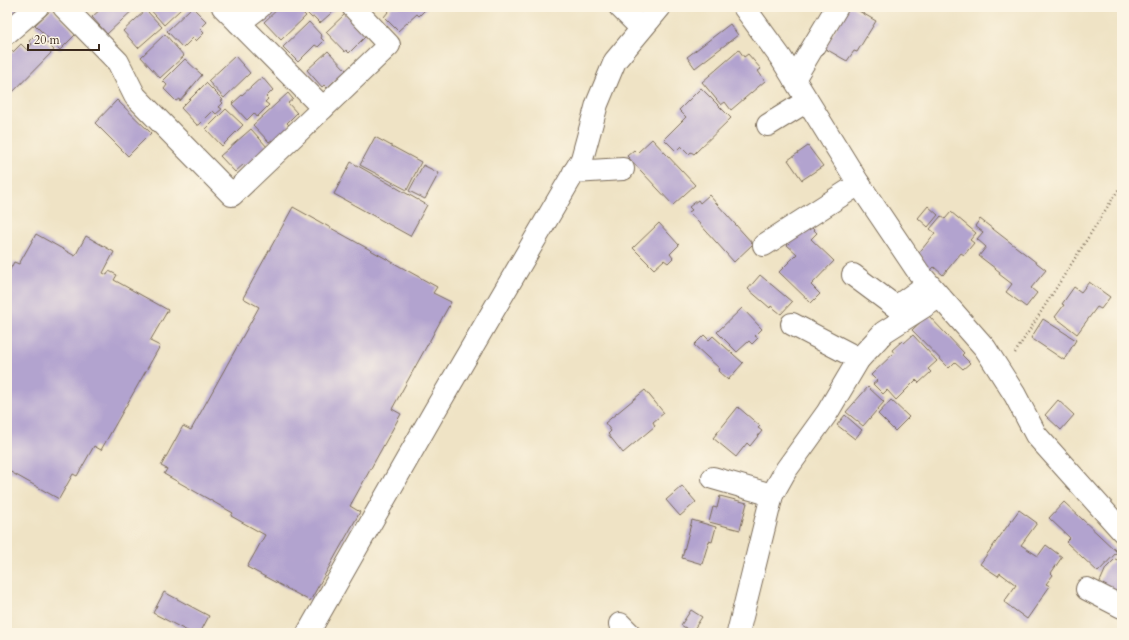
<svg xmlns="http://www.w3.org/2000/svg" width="1129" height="640" viewBox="0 0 1129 640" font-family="Cardo,serif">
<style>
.building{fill:#b2a3cf}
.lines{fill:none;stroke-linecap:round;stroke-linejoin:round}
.minor-casing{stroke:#7a6b58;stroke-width:24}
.path{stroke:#7a6b58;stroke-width:2.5;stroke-dasharray:1 3;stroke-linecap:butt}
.minor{stroke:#fff;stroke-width:22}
</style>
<rect width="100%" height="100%" fill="#fcf5e5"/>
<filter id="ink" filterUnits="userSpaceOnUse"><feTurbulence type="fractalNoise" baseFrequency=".025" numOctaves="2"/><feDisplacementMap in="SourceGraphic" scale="8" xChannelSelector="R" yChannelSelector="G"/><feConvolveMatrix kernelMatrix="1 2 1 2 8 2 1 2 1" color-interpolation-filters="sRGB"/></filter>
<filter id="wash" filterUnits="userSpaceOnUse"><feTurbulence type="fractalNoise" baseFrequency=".012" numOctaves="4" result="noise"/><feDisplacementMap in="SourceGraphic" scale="16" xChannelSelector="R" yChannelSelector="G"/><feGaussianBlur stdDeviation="0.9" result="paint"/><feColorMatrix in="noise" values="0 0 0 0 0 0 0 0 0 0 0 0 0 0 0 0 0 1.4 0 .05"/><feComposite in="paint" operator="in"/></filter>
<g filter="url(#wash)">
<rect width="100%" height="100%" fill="#efe3c5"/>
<g id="blocks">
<!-- building -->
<g class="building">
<polygon points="7,7 18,7 20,9 7,21"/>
<polygon points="103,7 136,7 107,34 92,17"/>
<polygon points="148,7 179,7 181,9 164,25"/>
<polygon points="192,7 207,22 200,29 204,33 196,41 193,38 183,48 167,31"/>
<polygon points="280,7 297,7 306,16 281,40 264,22"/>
<polygon points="301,7 338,7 320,23 314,17 312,18"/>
<polygon points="392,7 428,7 419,16 417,14 398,31 384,17"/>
<polygon points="849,7 852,7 876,21 857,52 854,51 847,61 824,48"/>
<polygon points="52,9 76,34 60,50 35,25"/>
<polygon points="146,10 162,27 138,48 123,31"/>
<polygon points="345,14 366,36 349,53 346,50 345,52 326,32"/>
<polygon points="309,22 322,36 321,38 324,41 318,47 315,45 298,62 283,47"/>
<polygon points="730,24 738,35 695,68 687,57"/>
<polygon points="37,33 54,50 7,98 7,52 10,49 13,52 21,44 27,50 32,44 29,41"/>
<polygon points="165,34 184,56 160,78 141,57"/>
<polygon points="739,50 744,57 748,54 761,69 758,71 765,81 731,110 725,102 721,105 702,82"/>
<polygon points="328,51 346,70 327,88 324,85 322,87 307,70"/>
<polygon points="235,56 250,73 224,98 208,81"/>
<polygon points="185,59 202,75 180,101 179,99 176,101 164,89 167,85 163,81"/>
<polygon points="262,77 273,90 266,97 268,99 265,102 269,105 257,117 254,113 247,120 232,104"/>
<polygon points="206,83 223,100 221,101 223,103 219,107 222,109 216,114 213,111 199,125 197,125 181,108"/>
<polygon points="701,88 731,118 694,154 691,152 689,154 681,146 676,151 664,139 686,117 679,110"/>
<polygon points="288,93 293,99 288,103 297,113 287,123 290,126 275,143 272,140 269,142 253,125"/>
<polygon points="117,100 151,133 128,156 95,123"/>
<polygon points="226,109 243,125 222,146 206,129"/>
<polygon points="251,129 268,148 247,168 244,164 235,172 220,156"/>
<polygon points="375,137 421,162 407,190 360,165"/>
<polygon points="652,139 695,185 673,205 627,156 634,150 637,153"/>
<polygon points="808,146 823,166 802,180 788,160"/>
<polygon points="351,162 427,205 410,236 334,194"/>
<polygon points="423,165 439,173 425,199 409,191"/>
<polygon points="709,195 753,244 734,262 689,212 692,210 689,207 698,200 700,203"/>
<polygon points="928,206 938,215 928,227 918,218"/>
<polygon points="293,207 437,287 433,293 451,302 392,409 401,414 350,506 360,512 310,601 247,567 265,535 231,516 233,513 164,474 167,469 161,466 183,426 191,430 259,307 243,298"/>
<polygon points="951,212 976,233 970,240 974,243 964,255 961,253 943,275 934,267 931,270 920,261 923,258 918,254 935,233 930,229 941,216 945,219"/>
<polygon points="980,219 1046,270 1031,288 1037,293 1026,307 1006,292 1012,284 999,274 1000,272 979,256 986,247 977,239 983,232 975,226"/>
<polygon points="659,223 679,245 670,254 673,258 668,263 664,260 654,269 633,248"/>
<polygon points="810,226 817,233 811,239 834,261 811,285 820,294 811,303 779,272 797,254 787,245 802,230"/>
<polygon points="36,234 75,256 86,236 114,252 103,273 107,275 109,271 117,275 114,280 168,310 150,341 160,346 101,450 94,446 77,476 73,474 59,499 7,470 7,275 14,262 19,264"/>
<polygon points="760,275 792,302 781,314 771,306 770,308 748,289"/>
<polygon points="1089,282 1110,297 1101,309 1097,307 1077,334 1055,317 1064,305 1062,304 1074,287 1081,292"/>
<polygon points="742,308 762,329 755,336 758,338 752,344 749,341 737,352 717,332"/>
<polygon points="928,315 964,353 962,355 970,363 963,369 955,362 949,368 912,330"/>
<polygon points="1043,319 1076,340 1064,360 1031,338"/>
<polygon points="704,335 709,340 713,336 743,363 728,380 718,371 720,369 694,345"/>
<polygon points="913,335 937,361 928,369 931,372 919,383 916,380 896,400 887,390 883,394 873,384 877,381 871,375 894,353 892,350 902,341 904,343"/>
<polygon points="868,387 884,402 863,426 846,412"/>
<polygon points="645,390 664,413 653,422 655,426 623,453 608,434 611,431 605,423"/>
<polygon points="891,400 909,417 895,431 878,414"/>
<polygon points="1058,400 1074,415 1061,430 1045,415"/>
<polygon points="738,407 760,426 758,428 762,431 750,446 747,443 736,457 713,438"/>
<polygon points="845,415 862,430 855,439 837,425"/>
<polygon points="682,486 696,502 680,516 666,500"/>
<polygon points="720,496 747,503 740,530 709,522 713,507 717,508"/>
<polygon points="1064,502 1117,552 1098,572 1066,542 1070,538 1049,518"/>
<polygon points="1019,510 1037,523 1021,545 1038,556 1046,545 1062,557 1051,573 1053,575 1046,584 1050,586 1027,619 1004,602 1016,585 1000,573 998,576 980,564"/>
<polygon points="692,520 716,527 712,542 709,541 702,564 682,558"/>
<polygon points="1115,559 1122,562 1122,595 1099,584 1106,568"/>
<polygon points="164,592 209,616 200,633 191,633 153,613"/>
<polygon points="691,610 702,617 692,632 681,625"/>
</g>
</g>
</g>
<g filter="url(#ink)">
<use href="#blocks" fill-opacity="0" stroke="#7a6b58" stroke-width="1"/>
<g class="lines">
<defs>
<g id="minor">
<polyline points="64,7 118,62 135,96 232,195 389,45 353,7"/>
<polyline points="223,7 239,23 260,7"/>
<polyline points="620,7 641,28"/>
<polyline points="744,7 781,58 859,184 919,273 985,348 1015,395 1036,435 1122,531"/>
<polyline points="239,23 323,108"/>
<polyline points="7,33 37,7"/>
<polyline points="794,79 837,7"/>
<polyline points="768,125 807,101"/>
<polyline points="574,172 623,169"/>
<polyline points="764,245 859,184"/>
<polyline points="853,275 896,307 928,284"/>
<polyline points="792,324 859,359"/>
<polyline points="713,478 772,495"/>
<polyline points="1087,589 1122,607"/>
<polyline points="620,624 629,633"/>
<polyline points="308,633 434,412 582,159 597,104 615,61 660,7"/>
<polyline points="738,633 772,495 786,470 827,413 859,359 884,332 939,297"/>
</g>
</defs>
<!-- minor casing -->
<use href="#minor" class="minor-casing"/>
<!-- path -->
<polyline class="path" points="1015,353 1122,184"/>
<!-- minor -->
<use href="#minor" class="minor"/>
</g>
</g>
<!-- margin -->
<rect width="1129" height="640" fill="none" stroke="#fcf5e5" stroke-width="24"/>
<!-- scale -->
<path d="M28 44v6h71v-6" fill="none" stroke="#3b2a1e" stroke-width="2"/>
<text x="34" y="44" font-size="12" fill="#3b2a1e" stroke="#fcf5e5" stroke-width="3" paint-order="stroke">20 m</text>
</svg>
